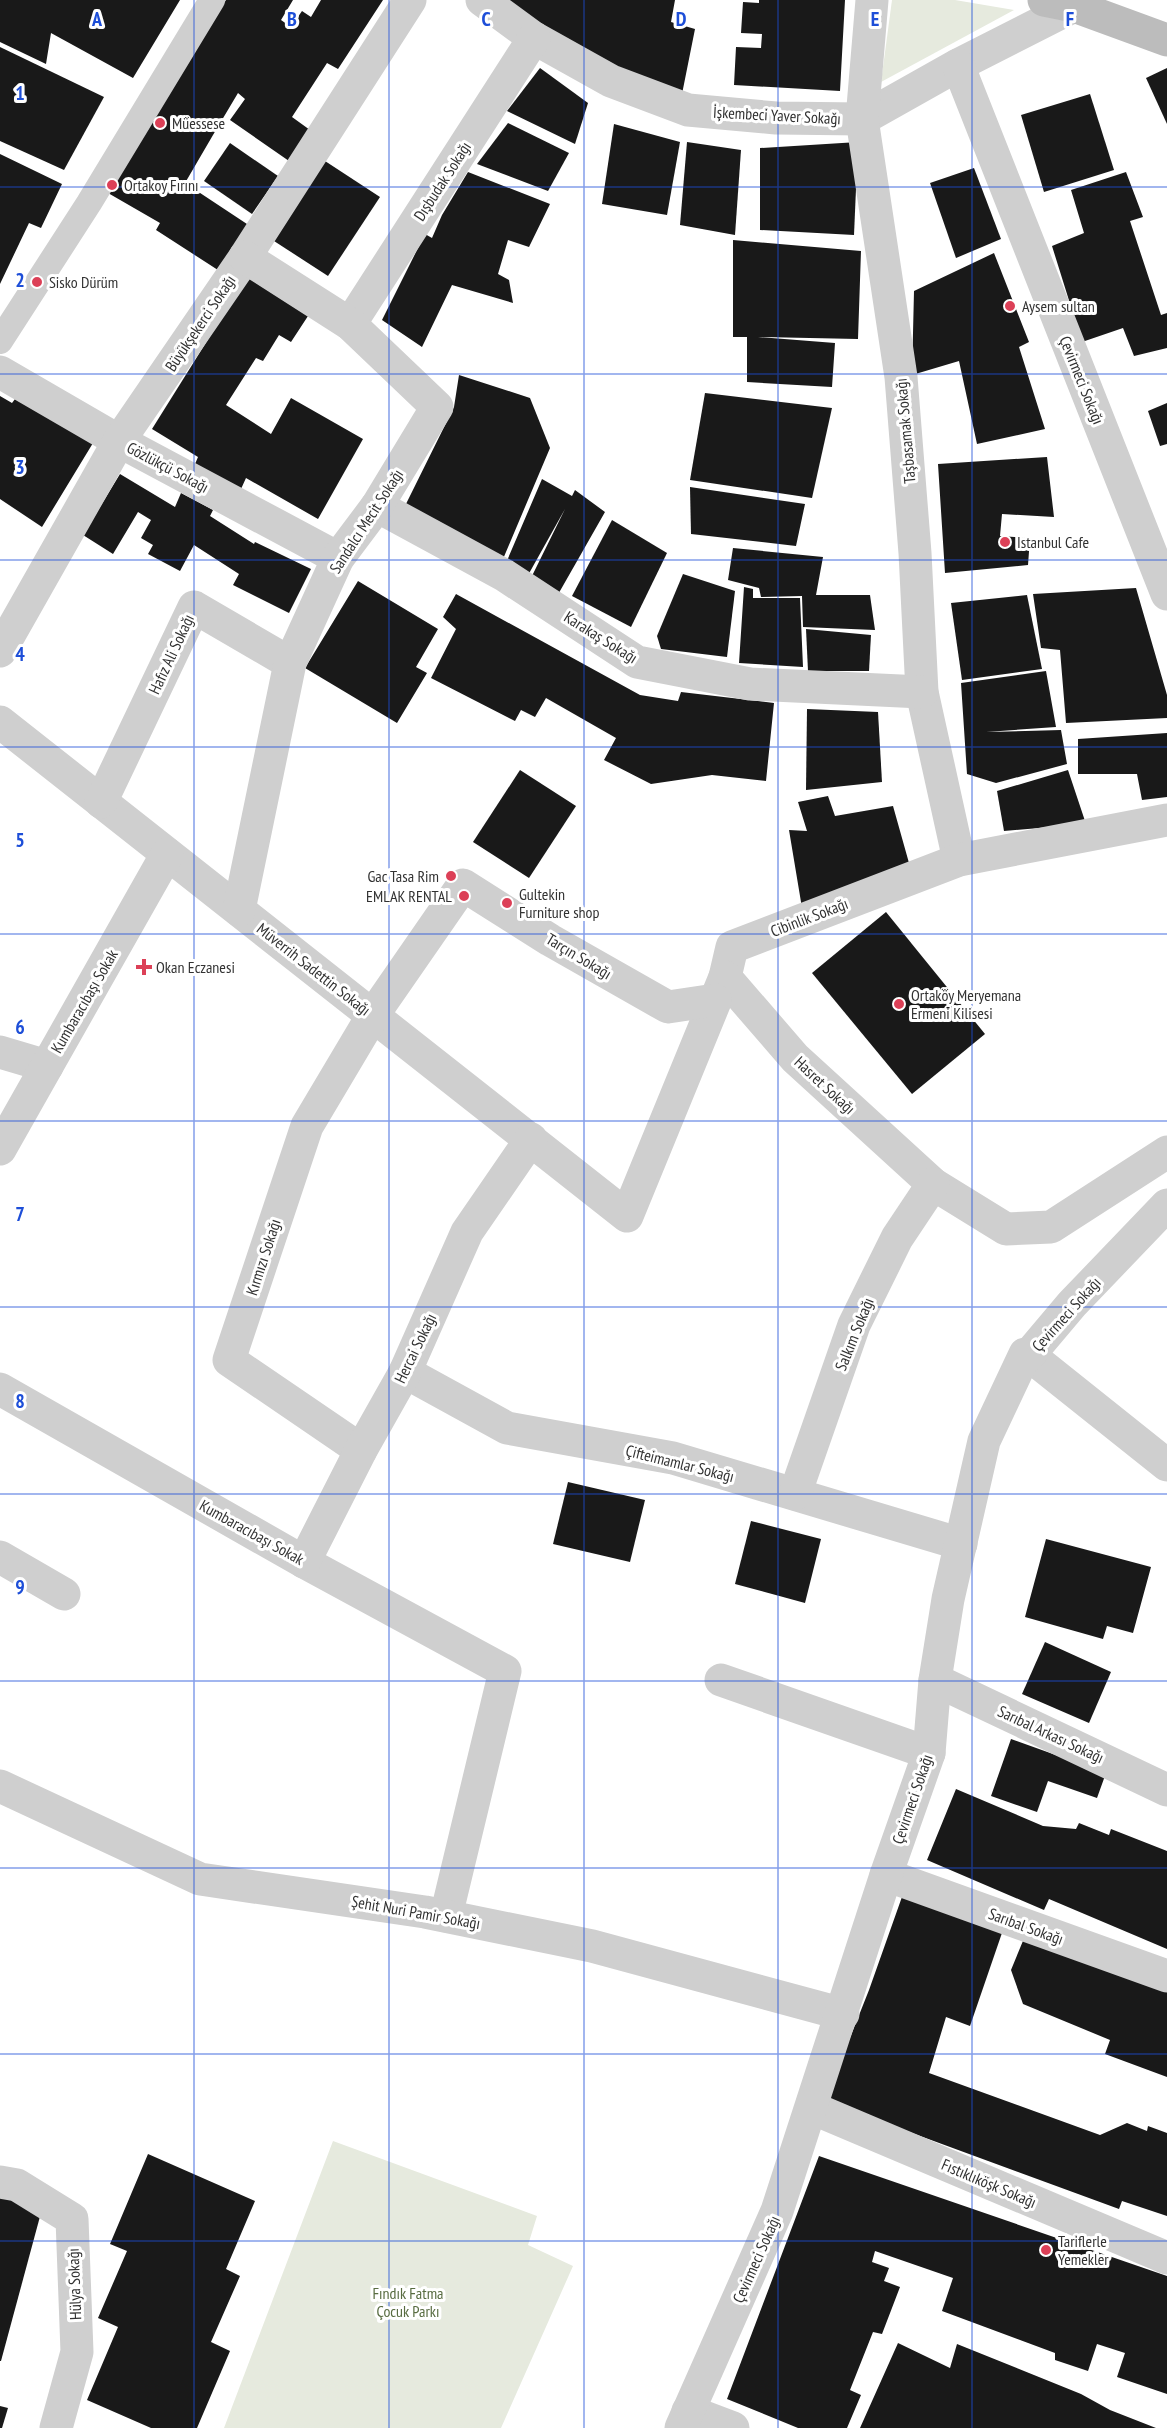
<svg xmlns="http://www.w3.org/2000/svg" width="1167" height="2428" viewBox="0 0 1167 2428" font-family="'PT Sans Narrow',sans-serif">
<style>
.green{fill:#e6eade}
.building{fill:#191919}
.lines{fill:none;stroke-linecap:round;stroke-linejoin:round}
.pedestrian{stroke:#cfcfcf;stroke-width:26}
.minor{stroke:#cfcfcf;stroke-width:33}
.secondary{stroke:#bcbcbc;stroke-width:33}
.grid{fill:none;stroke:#1d4ed8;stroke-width:1.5;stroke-opacity:0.55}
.poi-dot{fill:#dc4057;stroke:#fff;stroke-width:2}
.labels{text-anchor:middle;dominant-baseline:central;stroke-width:6;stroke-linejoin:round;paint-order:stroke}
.street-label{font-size:16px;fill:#323232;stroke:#fff}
.poi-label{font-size:16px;fill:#323232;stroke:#fff;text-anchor:start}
.park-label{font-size:16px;fill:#586c41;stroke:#fff}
.grid-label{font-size:20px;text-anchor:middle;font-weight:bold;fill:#1d4ed8;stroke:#fff;stroke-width:6;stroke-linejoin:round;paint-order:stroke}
</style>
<rect width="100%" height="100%" fill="#fff"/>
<!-- green -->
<g class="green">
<polygon points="892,0 955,0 1014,10 881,82"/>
<polygon points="333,2141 537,2216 528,2245 573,2266 501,2428 224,2428"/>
</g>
<!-- building -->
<g class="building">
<polygon points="0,0 180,0 133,78 51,33 46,64 0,42"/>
<polygon points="226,0 293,0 281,20 291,27 302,11 311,17 321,0 383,0 338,69 327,63 292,117 310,130 289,161 230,120 245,99 238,93 213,135 185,183 250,226 221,272 156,230 160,223 108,193"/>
<polygon points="503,0 675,0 671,22 695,29 682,94 603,62"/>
<polygon points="759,0 845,0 840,91 734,85 736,47 761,48 762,34 741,33 743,2 759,3"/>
<polygon points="0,47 104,97 64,170 0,141"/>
<polygon points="540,68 588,103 575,144 507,111"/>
<polygon points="1167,68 1167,124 1146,78"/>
<polygon points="1090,94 1114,170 1044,192 1021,115"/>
<polygon points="508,123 569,153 548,191 477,164"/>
<polygon points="614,124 680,142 667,215 602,204"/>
<polygon points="687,142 741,150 735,235 680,225"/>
<polygon points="858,142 854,235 760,230 760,148"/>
<polygon points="230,143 278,176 252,214 204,181"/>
<polygon points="0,154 62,184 41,228 29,223 0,284"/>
<polygon points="325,161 380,197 328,276 274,241"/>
<polygon points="974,168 1001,239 956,258 930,183"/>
<polygon points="468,172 550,204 529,247 508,240 498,274 509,280 513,303 452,285 422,347 382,320 425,234 432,238 442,215"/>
<polygon points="1126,172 1143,217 1130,221 1161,315 1167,313 1167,348 1134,356 1123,328 1082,342 1052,246 1084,233 1071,190"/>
<polygon points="733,240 861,251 858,339 758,337 835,343 832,387 747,382 747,337 733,337"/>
<polygon points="994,253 1029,342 1019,347 1045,429 977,444 959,361 912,375 914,291"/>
<polygon points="247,277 308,316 291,342 279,335 263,361 256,358 226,405 271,434 291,398 363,439 318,519 246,478 241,489 195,464 198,457 152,429"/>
<polygon points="459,375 530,398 550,448 503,559 403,510 454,407"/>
<polygon points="705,393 832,408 812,498 690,480"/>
<polygon points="0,396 12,403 15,399 93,443 42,527 0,499"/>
<polygon points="1167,403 1167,444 1160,446 1148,411"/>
<polygon points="1047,457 1054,517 1002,514 1000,536 1030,538 1028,565 945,573 938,464"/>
<polygon points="120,474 175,507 181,493 213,510 210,516 254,544 255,542 311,569 289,613 233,585 239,574 194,545 180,571 148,554 153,545 141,538 151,520 138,512 113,554 83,535"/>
<polygon points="542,479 572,496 575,490 605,512 556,598 530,580 565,509 527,577 506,563"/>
<polygon points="690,487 805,504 796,546 691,534"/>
<polygon points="612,520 667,553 631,627 572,596"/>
<polygon points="733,548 823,557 816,595 870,595 875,630 803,627 802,596 761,597 759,588 728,580"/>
<polygon points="683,574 735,591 727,657 661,649 657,636"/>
<polygon points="358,581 438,629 416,667 427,673 397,723 305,668"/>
<polygon points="744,587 753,589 753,598 800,598 803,667 739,663"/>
<polygon points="1136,588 1167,695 1167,718 1066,723 1060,650 1041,648 1033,594"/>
<polygon points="456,594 640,695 678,701 681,692 774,703 766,781 712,775 651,784 604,760 616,738 546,698 535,717 521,710 515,721 431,678 456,629 443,617"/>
<polygon points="1027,595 1042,669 962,680 951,603"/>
<polygon points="806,629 871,635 869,671 808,671"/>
<polygon points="1046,671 1056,727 986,732 1061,730 1067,764 996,783 967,774 961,683"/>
<polygon points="807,709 878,712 882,782 806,790"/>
<polygon points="1167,733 1167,797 1142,800 1137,774 1078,774 1078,739"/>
<polygon points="520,770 576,806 529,878 473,842"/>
<polygon points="1068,770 1086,824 1004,831 997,791"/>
<polygon points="828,796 835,816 893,806 909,863 802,908 789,830 807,831 798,802"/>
<polygon points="886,912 985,1034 912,1094 812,973"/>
<polygon points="568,1482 645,1500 630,1562 553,1544"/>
<polygon points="751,1521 821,1539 805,1603 735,1584"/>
<polygon points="1046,1539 1151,1567 1133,1633 1107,1626 1103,1639 1025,1617"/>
<polygon points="1045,1642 1111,1672 1089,1723 1022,1694"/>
<polygon points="1011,1739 1106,1773 1097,1798 1048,1781 1037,1812 991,1796"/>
<polygon points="956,1789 1043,1826 1076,1829 1079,1823 1109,1835 1111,1829 1167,1851 1167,1949 1049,1899 1044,1910 927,1860"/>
<polygon points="903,1894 1003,1930 970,2026 946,2017 929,2073 1100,2135 1127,2123 1147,2131 1148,2126 1167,2133 1167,2216 1122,2201 1119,2209 825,2101 869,1990"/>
<polygon points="1025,1936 1167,1986 1167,2077 1105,2054 1110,2040 1023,2004 1011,1970"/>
<polygon points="148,2154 255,2201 226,2269 240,2276 211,2342 230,2351 197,2428 151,2428 87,2400 118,2327 98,2318 127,2251 110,2244"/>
<polygon points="819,2156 1167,2276 1167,2394 1117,2377 1125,2353 1097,2344 1088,2371 1055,2360 1055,2353 942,2311 953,2278 875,2251 872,2262 889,2268 884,2281 900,2287 882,2334 873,2332 850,2390 861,2395 847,2428 798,2428 727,2399"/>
<polygon points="0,2197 42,2209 1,2361 0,2361"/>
<polygon points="898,2343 950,2368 957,2344 1081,2394 1110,2410 1156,2428 860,2428"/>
<polygon points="0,2406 8,2408 2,2428 0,2428"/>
</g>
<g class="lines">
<!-- pedestrian -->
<polyline class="pedestrian" points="0,341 89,203 212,0"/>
<!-- minor -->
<g class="minor">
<polyline points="482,0 534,38 611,81 688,110 776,118 862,119 958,65 1074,6"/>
<polyline points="872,0 862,119 901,377 915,553 922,692 959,860"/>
<polyline points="958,65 1167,594"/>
<polyline points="350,324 534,38"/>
<polyline points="0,372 119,441 338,558"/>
<polyline points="377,506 504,575 637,662 750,684 922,692"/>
<polyline points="0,651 119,441 245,257 410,0"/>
<polyline points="0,722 627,1216 725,977 732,947 959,860 1167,820"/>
<polyline points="101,802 194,607 290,663"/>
<polyline points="239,910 290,663 338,558 377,506 437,407 350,324 245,257"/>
<polyline points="725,977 795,1058 933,1184 1006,1229 1051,1227 1167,1152"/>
<polyline points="0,1052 47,1066"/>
<polyline points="0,1149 167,854"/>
<polyline points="1029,1355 1167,1465"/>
<polyline points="405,1372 507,1428 673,1458 961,1544"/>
<polyline points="0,1389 304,1562 505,1671 446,1916"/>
<polyline points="361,1450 229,1360 307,1126 373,1015 463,885 550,940 668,1007 715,1000"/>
<polyline points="795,1494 854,1325 897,1238 933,1184"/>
<polyline points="0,1557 64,1594"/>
<polyline points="304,1562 361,1450 405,1372 467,1232 531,1139"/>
<polyline points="721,1680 929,1753"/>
<polyline points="935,1680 1167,1790"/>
<polyline points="0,1786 200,1879 425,1912 592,1946 843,2014"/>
<polyline points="886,1875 1167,1976"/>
<polyline points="812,2108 1167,2258"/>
<polyline points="0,2182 17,2185 72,2219 77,2352 56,2428"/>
<polyline points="688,2411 733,2428"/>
<polyline points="681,2428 777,2211 886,1875 929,1753 935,1680 948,1599 984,1441 1025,1354 1029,1355 1072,1304 1167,1205"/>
</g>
<!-- secondary -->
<polyline class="secondary" points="1044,0 1074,6 1167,40"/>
</g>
<!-- grid -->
<path class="grid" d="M194 0V2428M389 0V2428M584 0V2428M778 0V2428M972 0V2428M0 187H1167M0 374H1167M0 560H1167M0 747H1167M0 934H1167M0 1121H1167M0 1307H1167M0 1494H1167M0 1681H1167M0 1868H1167M0 2054H1167M0 2241H1167"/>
<!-- markers -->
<g class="poi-dot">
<circle cx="160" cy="123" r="6"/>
<circle cx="112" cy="185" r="6"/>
<circle cx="37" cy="282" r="6"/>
<circle cx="1010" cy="306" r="6"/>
<circle cx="1005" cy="542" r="6"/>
<circle cx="451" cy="876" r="6"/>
<circle cx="464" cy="896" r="6"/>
<circle cx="507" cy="903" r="6"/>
<path d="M141 958h6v6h6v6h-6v6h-6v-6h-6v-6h6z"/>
<circle cx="899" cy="1004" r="6"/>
<circle cx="1046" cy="2250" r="6"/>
</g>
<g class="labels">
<!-- street labels -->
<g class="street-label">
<text transform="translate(777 115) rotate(3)">İşkembeci Yaver Sokağı</text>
<text transform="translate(442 181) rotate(-57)">Dışbudak Sokağı</text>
<text transform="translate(200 323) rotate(-56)">Büyükşekerci Sokağı</text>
<text transform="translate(1082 380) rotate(68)">Çevirmeci Sokağı</text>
<text transform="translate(905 431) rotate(-95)">Taşbasamak Sokağı</text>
<text transform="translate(168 467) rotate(28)">Gözlükçü Sokağı</text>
<text transform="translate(366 521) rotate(-57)">Sandalcı Mecit Sokağı</text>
<text transform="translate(601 637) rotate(32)">Karakaş Sokağı</text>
<text transform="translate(171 654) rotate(-65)">Hafız Ali Sokağı</text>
<text transform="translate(809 917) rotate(-21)">Cibinlik Sokağı</text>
<text transform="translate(579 956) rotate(31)">Tarçın Sokağı</text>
<text transform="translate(314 969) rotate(38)">Müverrih Sadettin Sokağı</text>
<text transform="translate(84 1001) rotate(-60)">Kumbaracıbaşı Sokak</text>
<text transform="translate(825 1085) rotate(43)">Hasret Sokağı</text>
<text transform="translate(263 1257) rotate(-72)">Kırmızı Sokağı</text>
<text transform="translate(1066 1314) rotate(-48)">Çevirmeci Sokağı</text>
<text transform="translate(854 1334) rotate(-68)">Salkım Sokağı</text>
<text transform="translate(415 1348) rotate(-64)">Hercai Sokağı</text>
<text transform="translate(680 1463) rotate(14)">Çifteimamlar Sokağı</text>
<text transform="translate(252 1532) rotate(29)">Kumbaracıbaşı Sokak</text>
<text transform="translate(1051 1734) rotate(25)">Sarıbal Arkası Sokağı</text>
<text transform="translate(912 1799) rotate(-71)">Çevirmeci Sokağı</text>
<text transform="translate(416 1912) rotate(10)">Şehit Nuri Pamir Sokağı</text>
<text transform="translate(1026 1926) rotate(20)">Sarıbal Sokağı</text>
<text transform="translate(989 2183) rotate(23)">Fıstıklıköşk Sokağı</text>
<text transform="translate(756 2259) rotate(-66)">Çevirmeci Sokağı</text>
<text transform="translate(74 2284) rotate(-92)">Hülya Sokağı</text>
</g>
<!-- poi labels -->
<g class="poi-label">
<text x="172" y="123">Müessese</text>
<text x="124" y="185">Ortakoy Fırını</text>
<text x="49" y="282">Sisko Dürüm</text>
<text x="1022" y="306">Aysem sultan</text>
<text x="1017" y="542">Istanbul Cafe</text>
<text x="439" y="876" text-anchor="end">Gac Tasa Rim</text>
<text x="519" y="894">Gultekin<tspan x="519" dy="18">Furniture shop</tspan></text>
<text x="452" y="896" text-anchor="end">EMLAK RENTAL</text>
<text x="156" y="967">Okan Eczanesi</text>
<text x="911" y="995">Ortaköy Meryemana<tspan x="911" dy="18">Ermeni Kilisesi</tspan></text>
<text x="1058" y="2241">Tariflerle<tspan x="1058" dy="18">Yemekler</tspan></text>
</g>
<!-- park labels -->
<g class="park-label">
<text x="408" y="2293">Fındık Fatma<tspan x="408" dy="18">Çocuk Parkı</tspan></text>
</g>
</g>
<g class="grid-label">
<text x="97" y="26">A</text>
<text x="292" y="26">B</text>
<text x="486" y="26">C</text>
<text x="681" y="26">D</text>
<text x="875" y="26">E</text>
<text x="1070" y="26">F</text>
<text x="20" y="100">1</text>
<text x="20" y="287">2</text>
<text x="20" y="474">3</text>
<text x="20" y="661">4</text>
<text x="20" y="847">5</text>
<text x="20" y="1034">6</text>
<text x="20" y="1221">7</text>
<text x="20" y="1408">8</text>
<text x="20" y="1594">9</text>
</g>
</svg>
